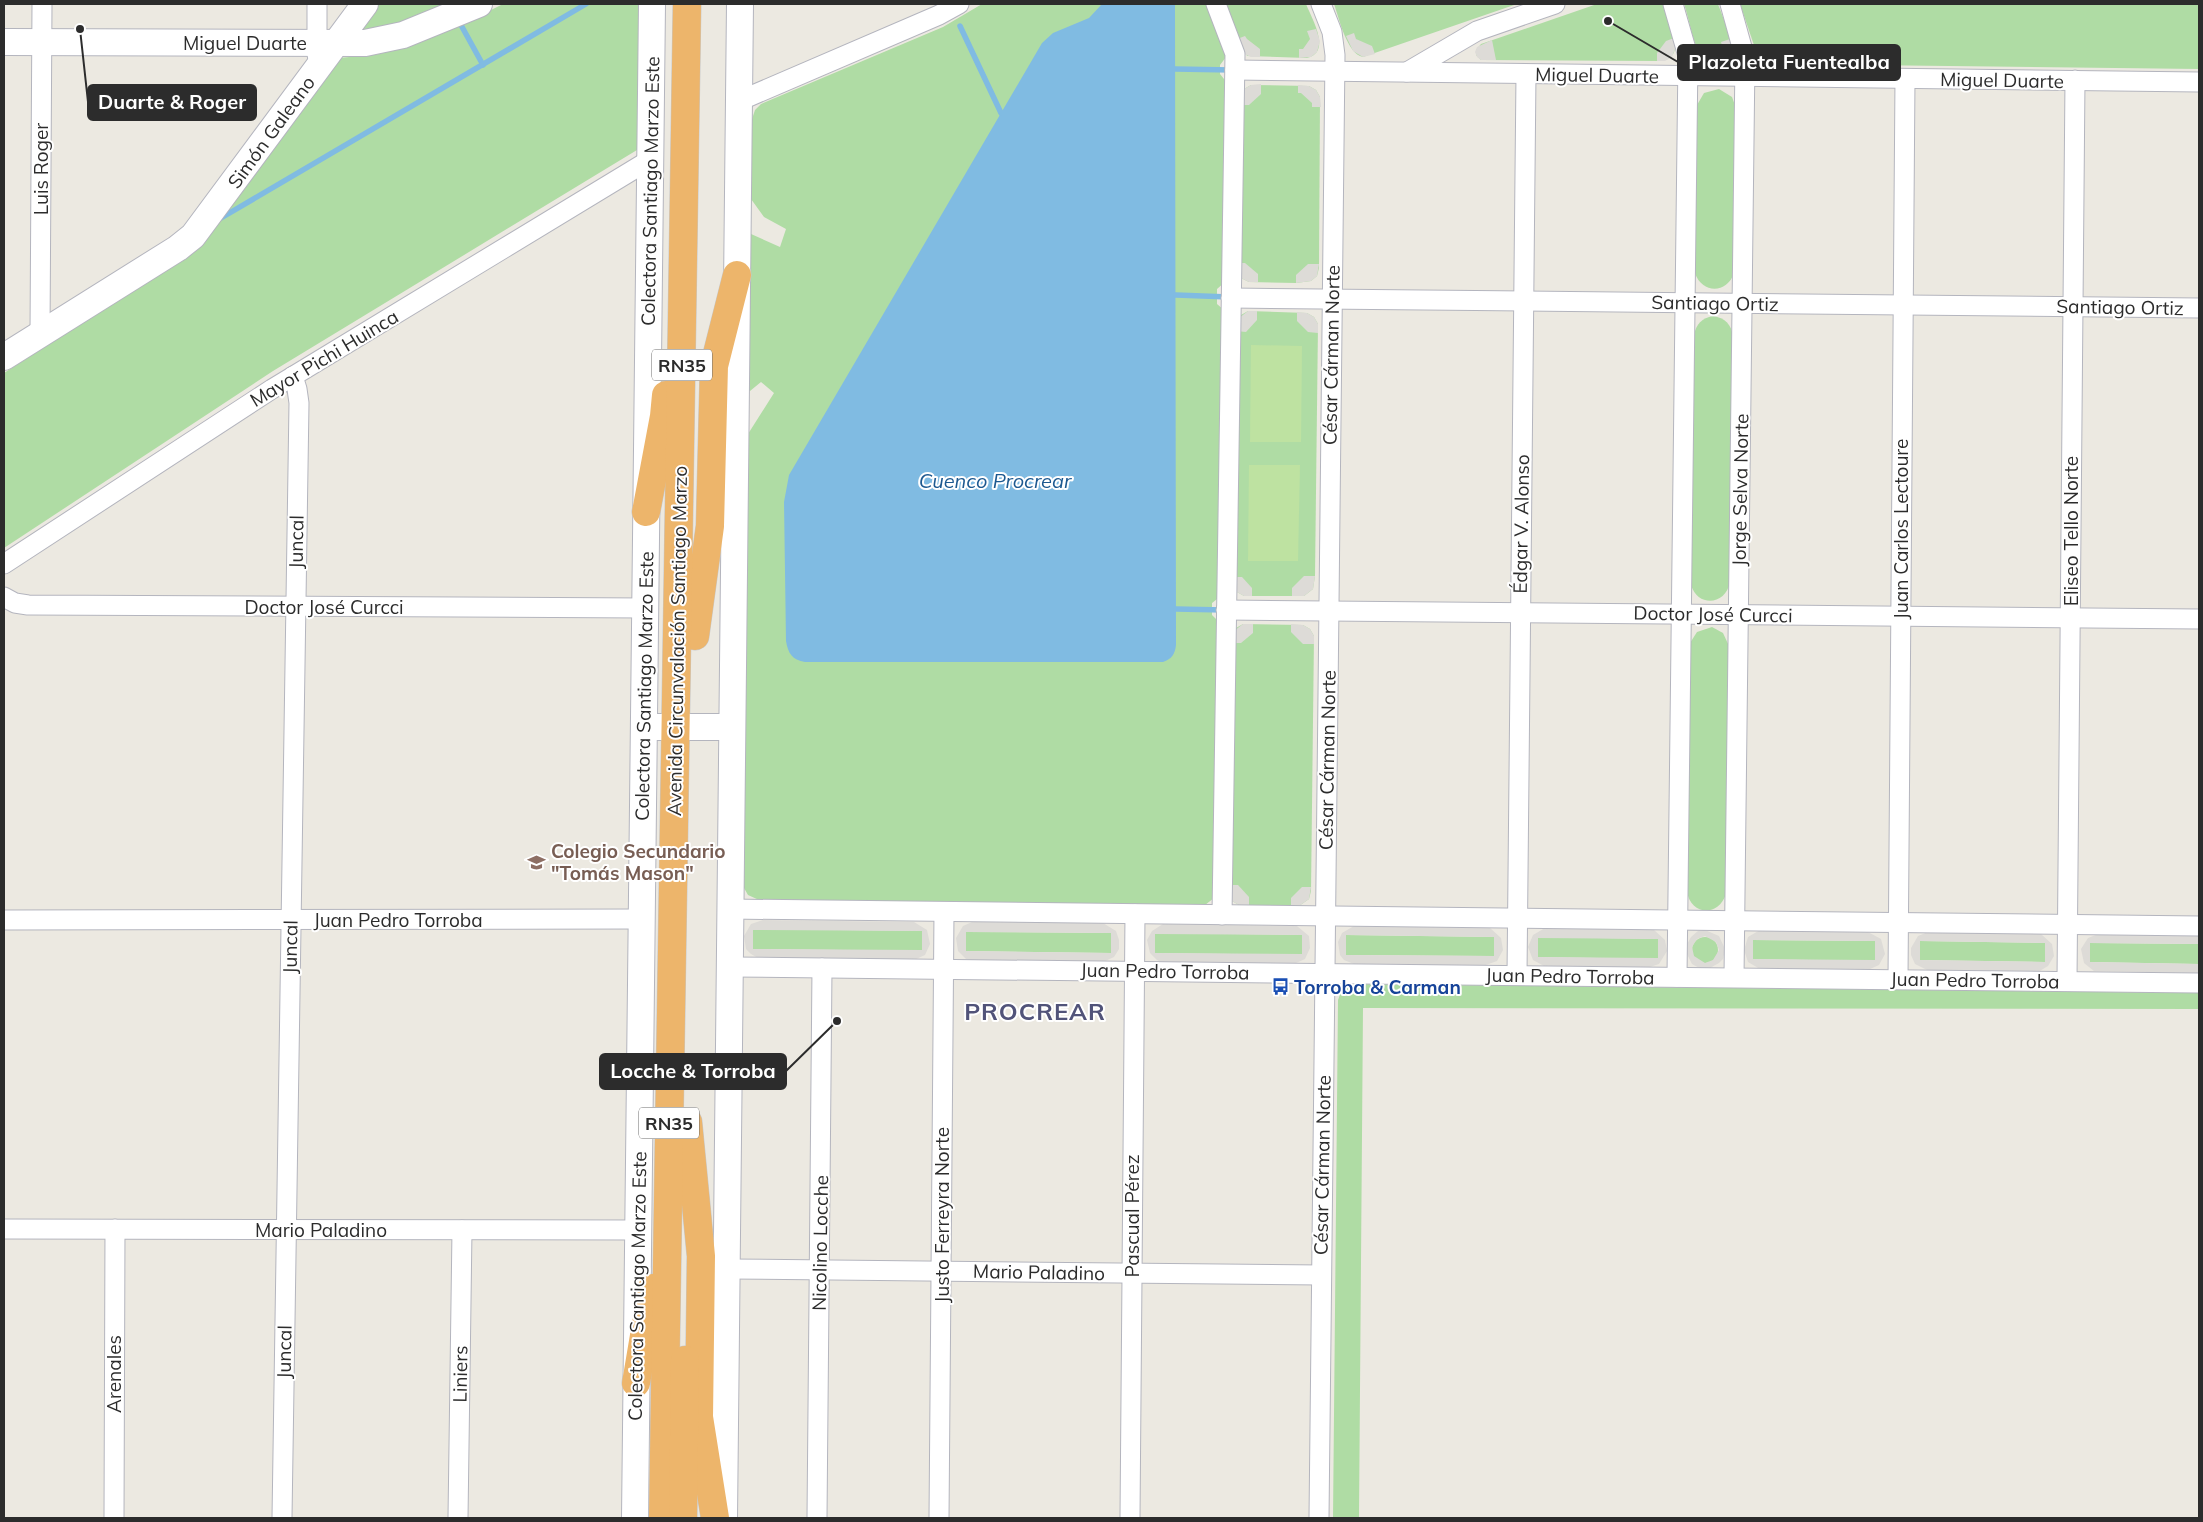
<svg xmlns="http://www.w3.org/2000/svg" width="2203" height="1522" viewBox="0 0 2203 1522" font-family="Mulish,sans-serif">
<style>
.green{fill:#afdca4}
.pitch{fill:#bee2a1}
.plaza{fill:#dddbd7;fill-rule:evenodd}
.water{fill:#80bbe2}
.lines{fill:none;stroke-linecap:round;stroke-linejoin:round}
.stream{stroke:#80bbe2;stroke-width:5.5}
.street-casing{stroke:#b4b5be;stroke-width:21}
.secondary-casing{stroke:#b4b5be;stroke-width:28}
.highway-casing{stroke:#c8c8c8;stroke-width:29}
.street{stroke:#fff;stroke-width:19}
.secondary{stroke:#fff;stroke-width:26}
.highway{stroke:#edb56b;stroke-width:28}
.labels{text-anchor:middle;dominant-baseline:central;stroke-width:4;stroke-linejoin:round;paint-order:stroke}
.shield{fill:#fff;stroke:#6b6b6b;stroke-width:1}
.shield-label{font-size:18px;font-weight:bold;fill:#2c2c2c}
.street-label{font-size:19px;fill:#2c2c2c;stroke:#fff}
.education-label{font-size:19px;font-weight:bold;fill:#785e54;stroke:#fff;text-anchor:start}
.transit-label{font-size:19px;font-weight:bold;fill:#164399;stroke:#fff;text-anchor:start}
.water-label{font-size:20px;font-style:italic;fill:#1d5990;stroke:#fff}
.district-label{font-size:24px;font-weight:bold;letter-spacing:1px;fill:#515379;stroke:#fff}
.leader{fill:none;stroke:#2c2c2c;stroke-width:2}
.callout-dot{fill:#2c2c2c;stroke:#fff;stroke-width:2}
.callout{fill:#2c2c2c;stroke:#2c2c2c;stroke-width:2}
.callout-label{font-size:20px;text-anchor:middle;font-weight:bold;fill:#fff}
</style>
<rect width="100%" height="100%" fill="#ece9e1"/>
<!-- green -->
<g class="green">
<polygon points="377,4 454,4 412,22 364,31 363,28"/>
<polygon points="503,4 642,4 637,150 273,371 4,548 4,373 174,264 339,58 379,54 393,50 489,11"/>
<polygon points="982,4 1210,4 1229,53 1220,65 1220,74 1228,84 1225,282 1217,289 1217,304 1225,311 1221,596 1212,603 1212,615 1220,623 1214,898 1205,905 759,900 748,895 744,888 748,434 774,393 761,382 750,391 748,390 751,234 780,247 786,229 764,217 751,199 752,119 755,110 761,104 943,27"/>
<path d="M1223 4H1306C1312 19 1332 52 1307 58L1247 56Z"/>
<path d="M1334 4H1517L1363 57C1347 54 1339 18 1334 4Z"/>
<path d="M1597 4H1663C1668 20 1689 57 1661 61L1481 60 1476 55V50L1481 44Z"/>
<path d="M1684 4H1718C1723 18 1742 57 1719 63 1712 64 1705 61 1701 56 1693 44 1689 18 1684 4Z"/>
<polygon points="1740,4 2199,4 2199,69 1771,64 1762,60 1757,54"/>
<polygon points="1251,85 1309,86 1316,90 1320,97 1319,268 1317,276 1311,281 1296,283 1249,282 1241,278 1237,263 1244,89"/>
<path d="M1719 89 1732 97 1736 108 1734 273C1727 294 1702 294 1695 273L1697 105 1704 93Z"/>
<polygon points="1248,311 1307,313 1314,317 1318,324 1315,576 1313,589 1304,596 1244,596 1237,592 1233,577 1236,326 1241,315"/>
<path d="M1713 316C1725 318 1731 324 1733 336L1730 582C1726 605 1698 608 1691 585L1694 335C1696 324 1702 318 1713 316Z"/>
<polygon points="1243,624 1303,625 1310,629 1314,636 1311,891 1309,899 1299,906 1239,905 1232,901 1228,885 1232,639 1236,628"/>
<path d="M1712 627 1723 633 1729 646 1726 894C1718 918 1690 915 1687 891L1690 643 1697 632Z"/>
<polygon points="753,929 923,931 922,951 752,949"/>
<polygon points="966,932 1111,933 1111,953 966,951"/>
<polygon points="1155,933 1302,935 1302,955 1155,953"/>
<polygon points="1346,935 1494,937 1494,956 1345,955"/>
<circle cx="1705" cy="950" r="13"/>
<polygon points="1538,937 1658,939 1658,959 1538,957"/>
<polygon points="1753,940 1875,941 1875,961 1753,959"/>
<polygon points="1920,941 2045,943 2045,962 1920,960"/>
<polygon points="2090,943 2199,944 2199,964 2090,962"/>
<polygon points="1354,984 2199,993 2199,1009 1363,1008 1359,1518 1333,1518 1338,1000 1342,989"/>
</g>
<!-- pitch -->
<g class="pitch">
<polygon points="1251,345 1302,346 1301,442 1250,442"/>
<polygon points="1249,465 1300,465 1298,561 1248,561"/>
</g>
<!-- plaza -->
<g class="plaza">
<polygon points="1316,29 1320,41 1317,52 1311,57 1299,58 1299,49 1303,49 1310,39 1307,31"/>
<polygon points="1354,33 1356,39 1372,46 1375,54 1363,57 1353,51 1346,36"/>
<polygon points="1245,36 1247,39 1260,49 1260,57 1251,57 1244,54 1237,39"/>
<polygon points="1674,38 1676,46 1672,57 1665,61 1657,61 1657,53 1666,41"/>
<polygon points="1730,39 1730,53 1720,62 1709,62 1699,51 1698,49 1707,46 1711,57 1724,53 1721,42"/>
<polygon points="1492,40 1496,60 1481,60 1477,57 1475,52 1477,47"/>
<polygon points="1261,84 1261,94 1249,105 1240,105 1242,92 1244,89 1251,85"/>
<polygon points="1298,85 1309,86 1316,90 1320,97 1321,107 1312,107 1312,103 1301,93 1298,93"/>
<polygon points="1237,263 1245,263 1258,274 1258,282 1249,282 1241,278"/>
<polygon points="1308,264 1319,264 1317,276 1311,281 1296,283 1296,275"/>
<polygon points="1248,311 1257,311 1257,320 1246,332 1236,331 1239,318"/>
<polygon points="1297,312 1307,313 1314,317 1318,324 1318,333 1308,332 1297,321"/>
<polygon points="1304,576 1315,576 1313,589 1304,596 1292,596 1292,588"/>
<polygon points="1233,577 1242,577 1252,588 1252,596 1244,596 1237,592"/>
<polygon points="1243,624 1253,624 1253,633 1241,643 1232,643 1234,631"/>
<polygon points="1291,624 1303,625 1310,629 1314,636 1314,644 1303,644 1291,632"/>
<polygon points="1228,885 1238,885 1249,897 1249,906 1239,905 1232,901"/>
<polygon points="1302,887 1311,887 1309,899 1299,906 1291,906 1291,898"/>
<path d="M763 920 914 922 927 930 930 944 925 955 914 960 760 959 751 954 746 949 744 936 751 924ZM753 930 922 931V950L753 949Z"/>
<path d="M972 922 1103 923 1116 931 1119 940V949L1114 957 1103 962 972 961 966 959 958 951 956 938 963 926ZM966 932 1111 933V953L966 951Z"/>
<path d="M1163 924 1297 926 1309 936 1310 948 1305 959 1294 964 1163 963 1157 960 1150 953 1147 940 1152 931ZM1155 934 1302 935V954L1155 953Z"/>
<path d="M1354 926 1490 928 1501 938 1503 950 1497 961 1483 966 1354 964 1344 960 1340 955 1338 942 1342 933ZM1346 935 1494 937V956L1346 955Z"/>
<path d="M1545 928 1654 930 1665 940 1667 951 1659 964 1647 968 1544 966 1533 960 1528 947 1533 935ZM1538 938 1658 939V958L1538 957Z"/>
<path d="M1705 930 1719 936 1725 949 1723 959 1719 963 1708 969H1701L1692 964 1686 952V946L1691 937 1698 931ZM1705 936 1716 942 1719 950 1713 960 1705 963 1694 956 1692 947 1697 939Z"/>
<path d="M1760 930 1868 932 1881 939 1885 954 1879 965 1868 970 1760 969 1748 962 1744 950 1748 937ZM1753 940 1875 941V960L1753 959Z"/>
<path d="M1928 932 2041 934 2052 944 2054 956 2048 966 2038 972 1927 970 1915 964 1911 955V948L1918 936ZM1920 941 2045 943V962L1920 960Z"/>
<polygon points="2101,933 2199,934 2199,944 2090,943 2090,962 2199,964 2199,973 2094,971 2084,963 2081,949 2088,938"/>
</g>
<!-- water -->
<path class="water" d="M1102 4H1175V9L1176 645C1175 654 1172 659 1163 662H805C792 660 788 653 786 641L784 502 789 475 1042 43 1053 33 1089 18Z"/>
<g class="lines">
<!-- stream -->
<g class="stream">
<polyline points="461,25 483,65"/>
<polyline points="960,26 1001,113"/>
<polyline points="1175,69 1232,70"/>
<polyline points="221,218 586,4"/>
<polyline points="1176,295 1229,297"/>
<polyline points="1176,609 1224,610"/>
</g>
<defs>
<g id="street">
<polyline points="1216,4 1235,54 1222,915"/>
<polyline points="1673,4 1688,56 1677,977"/>
<polyline points="1730,4 1745,58 1734,977"/>
<polyline points="317,55 317,4"/>
<polyline points="1235,70 2199,82"/>
<polyline points="1407,72 1477,31 1555,4"/>
<polyline points="739,101 939,15 959,4"/>
<polyline points="1231,298 2199,308"/>
<polyline points="40,335 42,4"/>
<polyline points="4,564 272,389 651,159"/>
<polyline points="4,597 15,603 28,605 645,608"/>
<polyline points="1226,610 2199,619"/>
<polyline points="730,909 2199,926"/>
<polyline points="4,920 642,919"/>
<polyline points="730,967 2199,983"/>
<polyline points="1517,975 1526,74"/>
<polyline points="1898,979 1905,79"/>
<polyline points="2067,981 2075,80"/>
<polyline points="4,1229 638,1230"/>
<polyline points="727,1269 1321,1275"/>
<polyline points="114,1518 115,1229"/>
<polyline points="282,1518 299,403 297,389 293,376"/>
<polyline points="458,1518 462,1230"/>
<polyline points="817,1518 822,968"/>
<polyline points="939,1518 944,912"/>
<polyline points="1130,1518 1135,914"/>
<polyline points="1319,1518 1335,55 1332,32 1321,4"/>
</g>
<g id="secondary">
<polyline points="4,42 365,43 403,35 479,4"/>
<polyline points="4,357 178,248 193,236 365,4"/>
<polyline points="653,727 732,727"/>
<polyline points="635,1518 652,4"/>
<polyline points="724,1518 740,4"/>
</g>
<g id="highway">
<polyline points="646,512 664,416 666,395"/>
<polyline points="695,636 710,526 714,366 737,275"/>
<polyline points="688,1122 701,1256 699,1417 715,1518"/>
<polyline points="636,1383 652,1288"/>
<polyline points="663,1518 687,4"/>
<polyline points="683,1518 685,1360"/>
</g>
</defs>
<!-- street casing -->
<use href="#street" class="street-casing"/>
<!-- secondary casing -->
<use href="#secondary" class="secondary-casing"/>
<!-- highway casing -->
<use href="#highway" class="highway-casing"/>
<!-- street -->
<use href="#street" class="street"/>
<!-- secondary -->
<use href="#secondary" class="secondary"/>
<!-- highway -->
<use href="#highway" class="highway"/>
</g>
<!-- icons -->
<defs>
<symbol id="school-bare" viewBox="-9 -9 18 18"><path d="M0-5L7-2L0 1L-7-2ZM-4 1L0 2.5L4 1V4Q0 6-4 4Z" fill="#8d6e63" stroke="#fff" stroke-width="2.5" paint-order="stroke"/></symbol>
<symbol id="bus-bare" viewBox="-9 -9 18 18"><path d="M-5-6H5V4H4V6H2V4H-2V6H-4V4H-5ZM-3.5-4V0h7V-4ZM-3.5 1.2v1.5H-2V1.2ZM2 1.2v1.5H3.5V1.2Z" fill="#1a4fb4" stroke="#fff" stroke-width="2.5" paint-order="stroke"/></symbol>
</defs>
<g fill-rule="evenodd">
<use href="#school-bare" x="524" y="850" width="25" height="25"/>
<use href="#bus-bare" x="1268" y="974" width="25" height="25"/>
</g>
<g class="labels">
<!-- shield labels -->
<g class="shield">
<rect x="652" y="349.5" width="60" height="31" rx="4"/>
<rect x="639" y="1107.5" width="60" height="31" rx="4"/>
</g>
<g class="shield-label">
<text x="682" y="365">RN35</text>
<text x="669" y="1123">RN35</text>
</g>
<!-- street labels -->
<g class="street-label">
<text x="245" y="43">Miguel Duarte</text>
<text transform="translate(1597 75) rotate(1)">Miguel Duarte</text>
<text transform="translate(2002 80) rotate(1)">Miguel Duarte</text>
<text transform="translate(271 132) rotate(-54)">Simón Galeano</text>
<text transform="translate(41 169) rotate(-90)">Luis Roger</text>
<text transform="translate(650 191) rotate(-89)">Colectora Santiago Marzo Este</text>
<text transform="translate(1715 303) rotate(1)">Santiago Ortiz</text>
<text transform="translate(2120 307) rotate(1)">Santiago Ortiz</text>
<text transform="translate(1331 355) rotate(-89)">César Cárman Norte</text>
<text transform="translate(324 358) rotate(-31)">Mayor Pichi Huinca</text>
<text transform="translate(1740 490) rotate(-89)">Jorge Selva Norte</text>
<text transform="translate(1521 524) rotate(-89)">Édgar V. Alonso</text>
<text transform="translate(1901 529) rotate(-90)">Juan Carlos Lectoure</text>
<text transform="translate(2071 531) rotate(-90)">Eliseo Tello Norte</text>
<text transform="translate(296 542) rotate(-89)">Juncal</text>
<text x="324" y="607">Doctor José Curcci</text>
<text transform="translate(1713 614) rotate(1)">Doctor José Curcci</text>
<text transform="translate(677 641) rotate(-89)">Avenida Circunvalación Santiago Marzo</text>
<text transform="translate(644 686) rotate(-89)">Colectora Santiago Marzo Este</text>
<text transform="translate(1327 760) rotate(-89)">César Cárman Norte</text>
<text x="398" y="920">Juan Pedro Torroba</text>
<text transform="translate(290 947) rotate(-89)">Juncal</text>
<text transform="translate(1165 971) rotate(1)">Juan Pedro Torroba</text>
<text transform="translate(1570 976) rotate(1)">Juan Pedro Torroba</text>
<text transform="translate(1975 980) rotate(1)">Juan Pedro Torroba</text>
<text transform="translate(1322 1165) rotate(-89)">César Cárman Norte</text>
<text transform="translate(942 1215) rotate(-90)">Justo Ferreyra Norte</text>
<text transform="translate(1132 1216) rotate(-90)">Pascual Pérez</text>
<text x="321" y="1230">Mario Paladino</text>
<text transform="translate(820 1243) rotate(-89)">Nicolino Locche</text>
<text transform="translate(1039 1272) rotate(1)">Mario Paladino</text>
<text transform="translate(637 1286) rotate(-89)">Colectora Santiago Marzo Este</text>
<text transform="translate(284 1352) rotate(-89)">Juncal</text>
<text transform="translate(114 1374) rotate(-90)">Arenales</text>
<text transform="translate(460 1374) rotate(-89)">Liniers</text>
</g>
<!-- education labels -->
<g class="education-label">
<text x="551" y="851">Colegio Secundario<tspan x="551" dy="22">"Tomás Mason"</tspan></text>
</g>
<!-- transit labels -->
<g class="transit-label">
<text x="1294" y="987">Torroba &amp; Carman</text>
</g>
<!-- water labels -->
<g class="water-label">
<text x="995" y="480">Cuenco Procrear</text>
</g>
<!-- district labels -->
<g class="district-label">
<text x="1035" y="1011">PROCREAR</text>
</g>
</g>
<!-- callouts -->
<path class="leader" d="M1608 21L1678 62M80 29L88 102M837 1021L786 1071"/>
<g class="callout-dot">
<circle cx="1608" cy="21" r="5"/>
<circle cx="80" cy="29" r="5"/>
<circle cx="837" cy="1021" r="5"/>
</g>
<g class="callout">
<rect x="1678" y="45" width="222" height="35" rx="5"/>
<rect x="88" y="85" width="168" height="35" rx="5"/>
<rect x="600" y="1054" width="186" height="35" rx="5"/>
</g>
<g class="callout-label">
<text x="1789" y="69">Plazoleta Fuentealba</text>
<text x="172" y="109">Duarte &amp; Roger</text>
<text x="693" y="1078">Locche &amp; Torroba</text>
</g>
<!-- border -->
<rect width="2203" height="1522" fill="none" stroke="#2c2c2c" stroke-width="10"/>
</svg>
